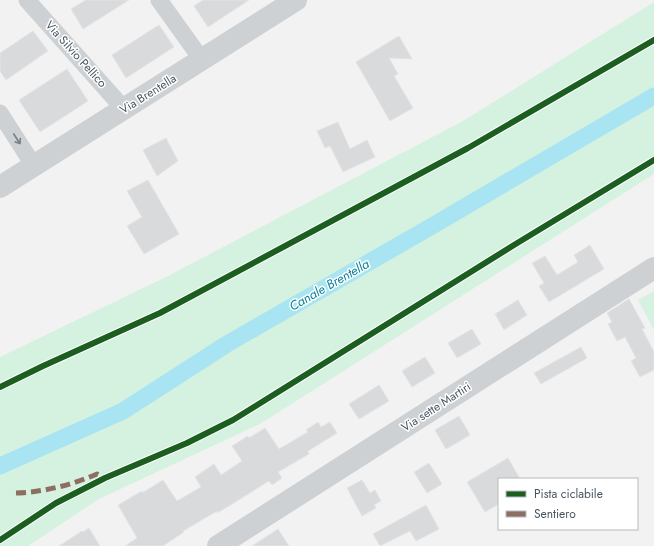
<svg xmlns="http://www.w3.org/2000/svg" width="654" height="546" viewBox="0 0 654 546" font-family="Jost,sans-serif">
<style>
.green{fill:#d5f2e0}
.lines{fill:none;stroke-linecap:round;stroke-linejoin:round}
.canal{stroke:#a8e4f1;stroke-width:17}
.building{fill:#d9dadc;stroke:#e4e4e5}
.minor{stroke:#cdd1d3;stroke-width:17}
.secondary{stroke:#ced1d4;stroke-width:22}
.quiet{stroke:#8d6e63;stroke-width:5;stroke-dasharray:10 5;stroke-linecap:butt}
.cycleway-casing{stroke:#fff;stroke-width:8}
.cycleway{stroke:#1b5e20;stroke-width:6}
.oneway{stroke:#778088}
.labels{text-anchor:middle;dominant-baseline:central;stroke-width:3;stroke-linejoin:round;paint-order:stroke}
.street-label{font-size:12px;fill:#485560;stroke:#fff}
.water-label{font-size:13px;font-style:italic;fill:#07819c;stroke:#fff}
</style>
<rect width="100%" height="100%" fill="#f2f2f2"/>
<!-- green -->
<g class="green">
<polygon points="654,2 654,174 260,424 99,499 28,546 0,546 0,357 166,277 463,121"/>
<polygon points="654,291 654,330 638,300"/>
</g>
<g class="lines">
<!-- canal -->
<polyline class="canal" points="0,466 123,411 227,344 432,226 654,96"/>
</g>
<!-- building -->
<g class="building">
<polygon points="86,0 129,0 83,29 71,9"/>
<polygon points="203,0 249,0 208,27 194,6"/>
<polygon points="159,25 174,47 126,78 112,55"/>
<polygon points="33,31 48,51 6,80 0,71 0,53"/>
<polygon points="399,36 412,59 389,58 398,74 394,76 413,108 390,121 356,62"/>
<polygon points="67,69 88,101 40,132 19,100"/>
<polygon points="338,122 350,149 367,140 375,157 343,172 330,146 325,148 317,131"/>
<polygon points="166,138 178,161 157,176 143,150"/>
<polygon points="148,180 179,234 144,254 127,226 142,217 127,191"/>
<polygon points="590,245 604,269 549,302 539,286 544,283 532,263 545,256 557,275 578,262 574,255"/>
<polygon points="629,299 645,328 642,329 654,352 654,370 640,377 631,361 636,358 625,337 617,341 608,324 612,322 607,313"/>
<polygon points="518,300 527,315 504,330 495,314"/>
<polygon points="472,329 481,344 457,358 448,343"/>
<polygon points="581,347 587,358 541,384 534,373"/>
<polygon points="425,357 435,373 412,387 402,371"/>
<polygon points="379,385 389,401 359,419 349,404"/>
<polygon points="459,416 470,435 446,449 435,430"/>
<polygon points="318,422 321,427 330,422 337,433 308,451 309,454 278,472 282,478 272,485 269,481 229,506 217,513 217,511 183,531 184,532 163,546 125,546 137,538 118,505 142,491 142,493 163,480 177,501 201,487 195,477 214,464 221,475 242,461 232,446 248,436 249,438 265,428 279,449 308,432 306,430"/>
<polygon points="508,458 520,479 499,479 499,504 485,512 467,482"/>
<polygon points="429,463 442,484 427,493 414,472"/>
<polygon points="362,480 370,493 375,490 381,501 374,505 376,508 362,516 347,488"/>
<polygon points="426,505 439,529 416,541 410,531 380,546 373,534"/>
<polygon points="89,528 100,546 59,546 82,531 83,532"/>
<polygon points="278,529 289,546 252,546"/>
</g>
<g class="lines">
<!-- minor -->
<g class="minor">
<polyline points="27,0 124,109"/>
<polyline points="159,0 202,60"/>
<polyline points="0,113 34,166"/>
</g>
<!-- secondary -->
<g class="secondary">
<polyline points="0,187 296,0"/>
<polyline points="218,546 654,268"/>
</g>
<!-- quiet -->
<path class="quiet" d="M16 493C44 492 71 485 97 474L105 478"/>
<defs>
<g id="cycleway">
<polyline points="0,387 43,366 160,313 468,148 654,40"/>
<polyline points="0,540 56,503 105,478 187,443 233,420 514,245 654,160"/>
</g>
</defs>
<!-- cycleway casing -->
<use href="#cycleway" class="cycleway-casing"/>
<!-- cycleway -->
<use href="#cycleway" class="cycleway"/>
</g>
<!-- one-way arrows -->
<defs><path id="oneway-shaft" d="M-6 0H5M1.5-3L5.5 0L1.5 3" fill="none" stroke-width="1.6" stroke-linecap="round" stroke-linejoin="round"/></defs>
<use class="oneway" href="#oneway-shaft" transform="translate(17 139) rotate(57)"/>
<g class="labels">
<!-- street labels -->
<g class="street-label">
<text transform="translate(76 54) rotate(48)">Via Silvio Pellico</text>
<text transform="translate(148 94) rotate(-32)">Via Brentella</text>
<text transform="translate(436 407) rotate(-33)">Via sette Martiri</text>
</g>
<!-- water labels -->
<g class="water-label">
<text transform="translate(329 285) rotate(-30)">Canale Brentella</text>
</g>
</g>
<!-- legend -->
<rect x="498" y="478" width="140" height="52" fill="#ffffff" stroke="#b6bbbf"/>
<rect x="506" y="491" width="20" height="6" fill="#1b5e20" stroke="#b6bbbf"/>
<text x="534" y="498" font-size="12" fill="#485560">Pista ciclabile</text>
<rect x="506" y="511" width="20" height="6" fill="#8d6e63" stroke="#b6bbbf"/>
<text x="534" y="518" font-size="12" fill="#485560">Sentiero</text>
</svg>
